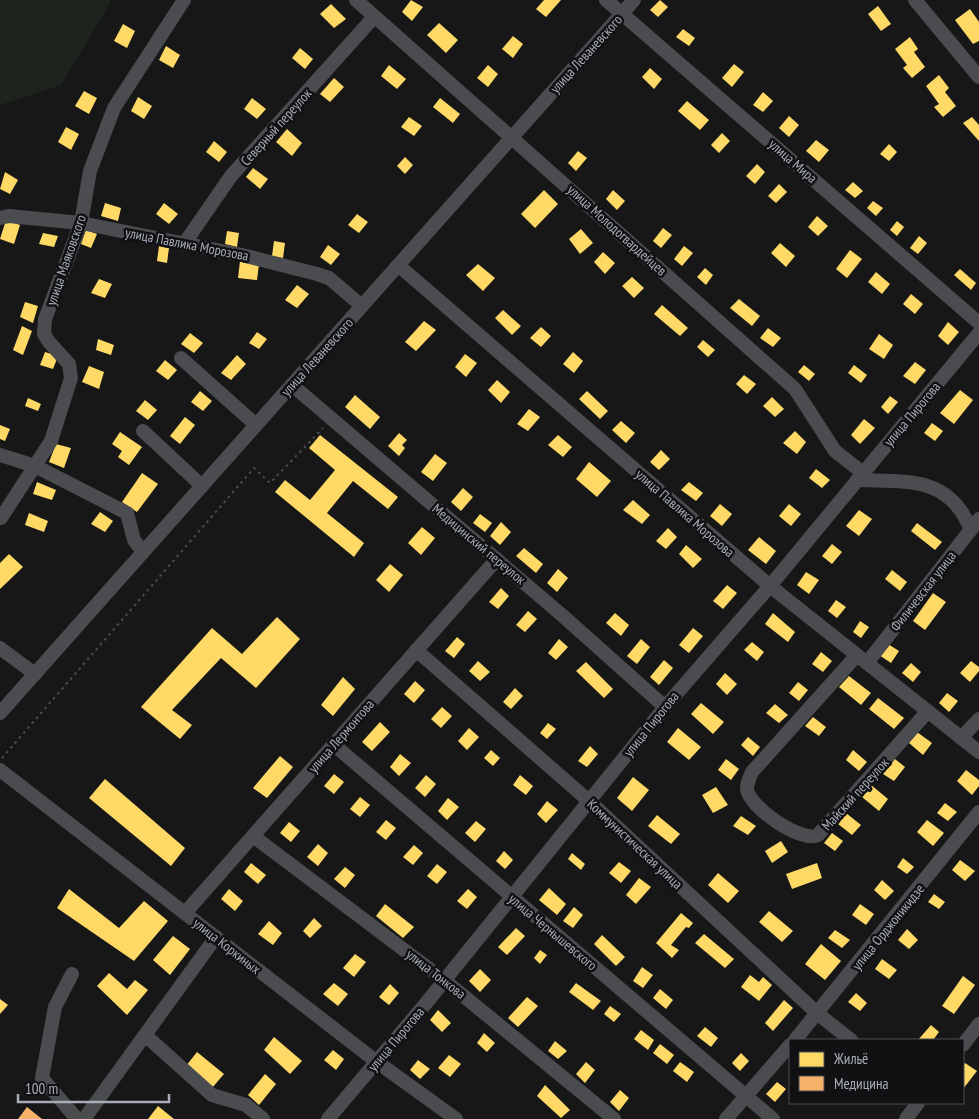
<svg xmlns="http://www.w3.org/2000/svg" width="979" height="1119" viewBox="0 0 979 1119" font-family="'PT Sans Narrow',sans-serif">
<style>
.green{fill:#1d241e}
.homes{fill:#ffd966}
.health{fill:#f6b26b}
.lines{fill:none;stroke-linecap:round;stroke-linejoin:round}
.path{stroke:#4d4e52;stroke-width:2;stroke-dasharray:2.5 4;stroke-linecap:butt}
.minor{stroke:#4b4c50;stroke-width:14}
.labels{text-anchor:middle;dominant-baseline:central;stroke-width:5;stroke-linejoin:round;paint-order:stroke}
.street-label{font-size:14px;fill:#a8adb8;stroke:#111113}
</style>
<rect width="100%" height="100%" fill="#171717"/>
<!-- green -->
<polygon class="green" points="0,0 110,0 111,1 61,85 0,105"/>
<!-- homes -->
<g class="homes">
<polygon points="411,0 423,7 412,21 402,12"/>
<polygon points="544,0 561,0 546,17 536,9"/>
<polygon points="660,0 668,7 658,17 650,10"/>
<polygon points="331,4 346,19 334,28 320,14"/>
<polygon points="878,6 891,24 881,31 868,14"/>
<polygon points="970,9 979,22 979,41 973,44 955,20"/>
<polygon points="439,23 458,40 446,53 427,35"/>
<polygon points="123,24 135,31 127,48 114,41"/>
<polygon points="683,29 695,38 689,46 676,37"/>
<polygon points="513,36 523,44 513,58 502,49"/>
<polygon points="910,37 918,49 914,52 925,67 912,78 903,68 907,65 895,49"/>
<polygon points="166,46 180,55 173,68 159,60"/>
<polygon points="300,48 313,59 305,69 292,58"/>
<polygon points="734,64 744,72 732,87 722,78"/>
<polygon points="389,65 406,79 397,89 381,76"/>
<polygon points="488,65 498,74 488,87 477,78"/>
<polygon points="650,68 662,79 654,89 642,77"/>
<polygon points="939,75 949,88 945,92 956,106 943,117 934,107 939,104 926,86"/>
<polygon points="334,78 344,87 330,102 320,94"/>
<polygon points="84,91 97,98 89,114 75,106"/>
<polygon points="763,92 773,101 763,112 753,105"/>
<polygon points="138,97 152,106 144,119 131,111"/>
<polygon points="252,98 266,109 257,119 244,109"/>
<polygon points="440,98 460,114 453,123 433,107"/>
<polygon points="687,101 709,120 700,130 678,111"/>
<polygon points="789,116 799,125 789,137 779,128"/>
<polygon points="409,117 422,126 414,136 401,127"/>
<polygon points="972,117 979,125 979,141 963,123"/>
<polygon points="66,127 79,134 71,150 58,142"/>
<polygon points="287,129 302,143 292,156 276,142"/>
<polygon points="722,133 730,141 719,153 711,145"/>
<polygon points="816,140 829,150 819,162 806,151"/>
<polygon points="214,141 227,152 219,162 206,152"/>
<polygon points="889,144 897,152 889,161 880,154"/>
<polygon points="578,151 587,158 576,171 568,163"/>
<polygon points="405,157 413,165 405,174 397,166"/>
<polygon points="757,164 765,172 755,184 746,176"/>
<polygon points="253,168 268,179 260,189 246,177"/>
<polygon points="5,172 18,180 10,194 0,189"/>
<polygon points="853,182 863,191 855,198 845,190"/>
<polygon points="779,184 787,192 776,203 768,196"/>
<polygon points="544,190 558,204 535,228 521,214"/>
<polygon points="613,190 625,201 617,210 606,199"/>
<polygon points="873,201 883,208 876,216 867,208"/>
<polygon points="105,203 121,208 118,221 101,216"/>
<polygon points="164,203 178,214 169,224 156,214"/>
<polygon points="357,214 368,222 359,233 348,225"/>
<polygon points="817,216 828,226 818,236 808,227"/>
<polygon points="6,220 20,225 14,244 0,239"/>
<polygon points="897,221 904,227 897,236 890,230"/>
<polygon points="663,228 672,235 661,248 653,241"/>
<polygon points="581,229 593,243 580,254 569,239"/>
<polygon points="86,230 97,234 91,248 81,244"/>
<polygon points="227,231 239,233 237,247 225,244"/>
<polygon points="43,233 58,236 54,247 39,244"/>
<polygon points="919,236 927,243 918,254 910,248"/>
<polygon points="274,241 285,243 283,258 272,256"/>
<polygon points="780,243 795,256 786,267 771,253"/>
<polygon points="328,245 340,254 331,265 320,257"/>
<polygon points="159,246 169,248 167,263 157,261"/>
<polygon points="684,246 693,253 682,266 674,259"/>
<polygon points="850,250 862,259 847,278 836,269"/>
<polygon points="603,252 615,263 605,274 594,262"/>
<polygon points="240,261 259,264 257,280 238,278"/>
<polygon points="478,264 495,278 483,291 466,275"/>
<polygon points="705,268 713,275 706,285 697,277"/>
<polygon points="960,269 976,283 971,290 954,275"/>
<polygon points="876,272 890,284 882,294 868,282"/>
<polygon points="632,277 644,288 634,298 622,286"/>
<polygon points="99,279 112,284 105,298 91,293"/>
<polygon points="297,285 309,294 297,308 285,300"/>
<polygon points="911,294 923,304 915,314 903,304"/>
<polygon points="739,299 760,316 752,326 730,308"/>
<polygon points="25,302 38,306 33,323 20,317"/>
<polygon points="662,305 688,328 680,336 654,314"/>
<polygon points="503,310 521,326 512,335 495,318"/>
<polygon points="424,321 436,330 416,351 405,342"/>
<polygon points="948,322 959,332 948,345 938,336"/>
<polygon points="22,326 32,331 23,355 13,350"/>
<polygon points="541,327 551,336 541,347 530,338"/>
<polygon points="768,328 781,338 773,347 760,338"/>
<polygon points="257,332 267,339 259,349 249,343"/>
<polygon points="190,333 203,343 194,353 181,344"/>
<polygon points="879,334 893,345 884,359 869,349"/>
<polygon points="98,339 114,345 111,355 96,350"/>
<polygon points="703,340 715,350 708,357 697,347"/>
<polygon points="45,352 58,356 53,369 40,365"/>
<polygon points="573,352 583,361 574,373 563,364"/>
<polygon points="465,354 477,363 466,377 455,367"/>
<polygon points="237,355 246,364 231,380 221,373"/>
<polygon points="165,360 177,370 168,380 156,371"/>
<polygon points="915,362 926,370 915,384 903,376"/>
<polygon points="804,365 815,374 809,381 798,372"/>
<polygon points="854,365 867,375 861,383 848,373"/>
<polygon points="89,366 104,372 99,389 82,382"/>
<polygon points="744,375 756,384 747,394 736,384"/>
<polygon points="497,380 510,392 501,403 488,390"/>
<polygon points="960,390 973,400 954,424 940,413"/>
<polygon points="200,391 212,401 203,411 191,402"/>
<polygon points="587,391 608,411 600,419 579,399"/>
<polygon points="355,395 380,417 370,429 345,407"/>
<polygon points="890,396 898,402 888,414 881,407"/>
<polygon points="772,397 784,409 775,417 763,406"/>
<polygon points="28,398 41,404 38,411 25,406"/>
<polygon points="145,400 157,410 148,420 136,411"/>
<polygon points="529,409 540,417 528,431 517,424"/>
<polygon points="185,417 195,425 180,444 170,436"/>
<polygon points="864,419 875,428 860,444 851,435"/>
<polygon points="621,421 635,433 626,443 612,430"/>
<polygon points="932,423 943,431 935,441 924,433"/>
<polygon points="0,425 10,429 5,441 0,439"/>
<polygon points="795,431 806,442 797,454 783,443"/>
<polygon points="120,432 142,447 129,465 118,457 122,451 112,444"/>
<polygon points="399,433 407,440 402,445 405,448 399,456 388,446"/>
<polygon points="320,435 398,497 388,509 353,481 327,513 364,543 354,557 275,492 285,480 310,500 335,470 309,448"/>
<polygon points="558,435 572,447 563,457 548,445"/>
<polygon points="56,444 71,448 64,468 49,462"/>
<polygon points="661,450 670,459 659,470 650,462"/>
<polygon points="435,454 447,463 433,481 421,472"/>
<polygon points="589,462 611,481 597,497 576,479"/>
<polygon points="816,469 830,480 822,488 809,478"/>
<polygon points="142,473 158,484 137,512 122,502"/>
<polygon points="37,482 56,490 52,500 33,494"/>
<polygon points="689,482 703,493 696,501 681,490"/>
<polygon points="463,488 473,497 461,511 451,502"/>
<polygon points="633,500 650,515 642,524 623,510"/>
<polygon points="720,504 732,514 722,526 710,516"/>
<polygon points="789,504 801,514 791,526 779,516"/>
<polygon points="859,510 872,519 859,536 846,526"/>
<polygon points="100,512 113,521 105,532 91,524"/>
<polygon points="29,513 48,521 44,532 25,525"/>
<polygon points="480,514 492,523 485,532 473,523"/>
<polygon points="501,522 511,532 500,545 490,536"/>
<polygon points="917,523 942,542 935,550 911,531"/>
<polygon points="422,527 435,538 421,555 408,543"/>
<polygon points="668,528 677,537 666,549 656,541"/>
<polygon points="759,537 776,551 766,564 748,550"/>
<polygon points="832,544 842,552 832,564 822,556"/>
<polygon points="686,545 702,559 693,568 679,554"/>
<polygon points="524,548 543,564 536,573 516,556"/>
<polygon points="9,554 23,567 0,589 0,563"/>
<polygon points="390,564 403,575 389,592 376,580"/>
<polygon points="558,569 568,578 557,592 547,583"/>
<polygon points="892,570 907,582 900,591 885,579"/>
<polygon points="806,572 819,580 809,594 797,585"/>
<polygon points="727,585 737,593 723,609 713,601"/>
<polygon points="501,588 509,596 498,609 489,602"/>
<polygon points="933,593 946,602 925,630 913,621"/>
<polygon points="836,600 846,607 837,618 828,611"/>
<polygon points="528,611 537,619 525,632 516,625"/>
<polygon points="615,613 629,625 621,636 606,623"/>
<polygon points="773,613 795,632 788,642 765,624"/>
<polygon points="277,617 300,639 256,688 221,658 172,710 192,725 180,739 141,707 212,628 242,654"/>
<polygon points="860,621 869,627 861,638 853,632"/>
<polygon points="693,628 703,636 689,653 679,645"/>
<polygon points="457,637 465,644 454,658 445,651"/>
<polygon points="559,639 568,647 556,660 548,653"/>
<polygon points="641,639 650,647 637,664 627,656"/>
<polygon points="752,642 764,652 757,661 744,650"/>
<polygon points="888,644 899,651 891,663 879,655"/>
<polygon points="821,652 832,661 823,672 812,664"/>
<polygon points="664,660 673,668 659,685 650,677"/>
<polygon points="478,661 490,672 480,681 469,671"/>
<polygon points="971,661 979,667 979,671 970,682 960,673"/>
<polygon points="586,662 613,689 604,698 576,671"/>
<polygon points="911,663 921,672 913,682 902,673"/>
<polygon points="725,673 737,684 727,695 716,684"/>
<polygon points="849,676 871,693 861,705 839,687"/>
<polygon points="343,677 355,689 333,716 321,705"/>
<polygon points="415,681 425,690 414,703 404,694"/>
<polygon points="798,682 808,690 799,701 789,693"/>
<polygon points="515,688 523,696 511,709 503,702"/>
<polygon points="947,693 958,701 949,712 939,703"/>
<polygon points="878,698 904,718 894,729 869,709"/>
<polygon points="701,703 724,722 713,734 691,714"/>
<polygon points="775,704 788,715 779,723 766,713"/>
<polygon points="442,707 452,716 441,728 431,719"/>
<polygon points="813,717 826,727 819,736 805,726"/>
<polygon points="380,722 390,732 372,751 362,742"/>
<polygon points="548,723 556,729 547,739 540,733"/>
<polygon points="469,728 479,737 467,750 458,741"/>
<polygon points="678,728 701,747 689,760 667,742"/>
<polygon points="917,732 932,743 923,755 909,743"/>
<polygon points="748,737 760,747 753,756 741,745"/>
<polygon points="590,746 598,754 587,767 578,761"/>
<polygon points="491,750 500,758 493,766 484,758"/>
<polygon points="853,750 867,762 859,771 846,760"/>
<polygon points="400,754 411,763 399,776 390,767"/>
<polygon points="280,756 293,767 267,798 253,788"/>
<polygon points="726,759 739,769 731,780 718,770"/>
<polygon points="895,759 905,767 894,781 883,774"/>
<polygon points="966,770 979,780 979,786 972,795 957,781"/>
<polygon points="334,774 344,782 334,794 324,786"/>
<polygon points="426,775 436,784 425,797 415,788"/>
<polygon points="520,775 533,786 526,795 513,785"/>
<polygon points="633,777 649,790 632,811 617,798"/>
<polygon points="105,779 185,848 171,866 89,798"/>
<polygon points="871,785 888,799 879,811 862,797"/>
<polygon points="716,787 728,805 713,813 702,795"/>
<polygon points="360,797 370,805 360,817 350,809"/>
<polygon points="448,798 459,807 447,820 438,811"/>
<polygon points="547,801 558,810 546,823 537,814"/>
<polygon points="945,803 957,812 948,821 937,813"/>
<polygon points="846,813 861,825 852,835 838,824"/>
<polygon points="657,815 680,834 671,844 648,826"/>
<polygon points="741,816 756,826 748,835 733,826"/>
<polygon points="386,820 396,828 386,840 376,832"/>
<polygon points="927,820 944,833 933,846 917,832"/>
<polygon points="476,821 486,829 475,842 465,833"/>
<polygon points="289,822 300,831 291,842 280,833"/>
<polygon points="832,833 843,841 835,851 824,843"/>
<polygon points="781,841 788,852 772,863 765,851"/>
<polygon points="318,844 328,853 318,866 307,857"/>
<polygon points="414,845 423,853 413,865 403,857"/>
<polygon points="504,851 513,860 505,869 496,861"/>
<polygon points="572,853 585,864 581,870 568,859"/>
<polygon points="903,858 914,867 907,874 897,867"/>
<polygon points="960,860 975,871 965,881 952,870"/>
<polygon points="619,862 631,871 621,883 609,873"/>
<polygon points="251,863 266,875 258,884 244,872"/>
<polygon points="817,863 822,878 792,889 786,874"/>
<polygon points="437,864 447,872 437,884 427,876"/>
<polygon points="345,867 355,875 345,888 334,879"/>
<polygon points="718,873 739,891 728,903 708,885"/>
<polygon points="639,878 651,887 636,904 626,895"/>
<polygon points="882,880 894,891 885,900 874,890"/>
<polygon points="549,888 566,904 557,915 539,900"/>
<polygon points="69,889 119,928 144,901 168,921 134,961 57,908"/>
<polygon points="229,889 243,901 235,911 221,899"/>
<polygon points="468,889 477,897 467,909 457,901"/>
<polygon points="934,894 945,902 939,909 928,902"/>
<polygon points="385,904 414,927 403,938 376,916"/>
<polygon points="860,904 874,914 866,925 852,915"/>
<polygon points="574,907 583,915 573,928 563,921"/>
<polygon points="769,911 793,931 782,942 759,922"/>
<polygon points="681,913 693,923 689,928 686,927 671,945 679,950 672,958 656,943"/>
<polygon points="314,918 322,926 310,938 303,931"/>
<polygon points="269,921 282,933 273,945 258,934"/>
<polygon points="516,928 525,936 507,955 498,947"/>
<polygon points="907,929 918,940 909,949 898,940"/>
<polygon points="835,930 850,940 842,948 828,938"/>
<polygon points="704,934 734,959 725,968 695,943"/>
<polygon points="602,935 625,957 616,966 594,944"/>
<polygon points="173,936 190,949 170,975 153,960"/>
<polygon points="821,944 841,961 825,980 805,964"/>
<polygon points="540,950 547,955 540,964 534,958"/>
<polygon points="355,954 366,962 354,977 343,968"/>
<polygon points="882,959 897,970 889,979 875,969"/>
<polygon points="642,967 653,975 643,988 633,981"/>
<polygon points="480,969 491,980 480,992 469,981"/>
<polygon points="109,973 127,989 135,980 148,990 127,1015 97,986"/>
<polygon points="750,975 759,982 763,977 772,985 759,1001 741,987"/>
<polygon points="963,976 975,985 954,1014 942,1006"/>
<polygon points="334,983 348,994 338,1006 323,994"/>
<polygon points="576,983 601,1001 593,1010 569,992"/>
<polygon points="390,984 399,993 389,1005 379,997"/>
<polygon points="660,989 673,1000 666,1009 653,998"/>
<polygon points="856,993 867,1003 860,1011 848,1002"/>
<polygon points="527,997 538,1006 518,1027 508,1018"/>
<polygon points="0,999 8,1005 0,1014"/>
<polygon points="784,1000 793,1008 773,1031 765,1023"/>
<polygon points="610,1006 621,1014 614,1022 604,1014"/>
<polygon points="438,1010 451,1023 442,1032 430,1020"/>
<polygon points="931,1025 939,1032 933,1040 918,1040"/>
<polygon points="705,1027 718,1038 711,1047 697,1036"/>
<polygon points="641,1030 654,1040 648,1050 634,1039"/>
<polygon points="484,1033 495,1043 487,1052 477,1043"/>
<polygon points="274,1037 302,1061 290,1074 264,1050"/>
<polygon points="555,1041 567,1051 558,1059 548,1051"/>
<polygon points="660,1044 674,1055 667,1064 653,1053"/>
<polygon points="333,1050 344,1059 336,1070 324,1060"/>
<polygon points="197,1052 224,1074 212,1088 186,1066"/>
<polygon points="741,1053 749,1061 740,1071 732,1063"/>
<polygon points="449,1055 461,1064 450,1077 438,1068"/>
<polygon points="418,1060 430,1069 420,1079 410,1070"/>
<polygon points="586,1062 595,1070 585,1083 576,1074"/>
<polygon points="680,1062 694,1072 687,1082 673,1071"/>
<polygon points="965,1063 977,1071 963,1089 963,1066"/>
<polygon points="265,1074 276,1084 259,1105 248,1095"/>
<polygon points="777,1082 786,1089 775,1102 766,1094"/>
<polygon points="545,1085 570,1110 561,1118 537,1096"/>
<polygon points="620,1090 629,1098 619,1111 610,1102"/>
<polygon points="158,1106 174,1119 148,1119"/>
</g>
<!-- health -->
<polygon class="health" points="27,1107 42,1119 18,1119"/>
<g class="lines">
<!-- path -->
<polyline class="path" points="2,758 254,468 270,483 323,428"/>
<!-- minor -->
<g class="minor">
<polyline points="356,0 795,389 835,451 863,473"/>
<polyline points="606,0 979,323"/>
<polyline points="915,0 979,77"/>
<polyline points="0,218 9,216 81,223 242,255 317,274 329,278 362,306"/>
<polyline points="184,244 231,176 374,17"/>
<polyline points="398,265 770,586 979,752"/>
<polyline points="181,358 256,425"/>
<polyline points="292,385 563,616 665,707"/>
<polyline points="143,431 202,486"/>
<polyline points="0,455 35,466 127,513 134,540 143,552"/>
<path d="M857 480C907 482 949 475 971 530"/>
<polyline points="1,518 51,441 71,378 69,364 49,342 44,334 45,319 81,223 90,171 114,108 184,0"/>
<polyline points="0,648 35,674"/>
<polyline points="416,650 589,801 818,1014 851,1040"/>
<path d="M857 655 752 772C750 777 747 783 747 788 747 806 802 844 818 835L928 711"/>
<polyline points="867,663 979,519"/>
<polyline points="0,713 634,0"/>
<polyline points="961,738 979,719"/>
<polyline points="333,744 773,1119"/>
<polyline points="0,770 377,1062 456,1119"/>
<polyline points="253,836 444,980 614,1119"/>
<polyline points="185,913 497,559"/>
<polyline points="72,974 55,1007 42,1078 77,1119"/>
<polyline points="145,1035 212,1095 246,1105 263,1119"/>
<polyline points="795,1040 979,812"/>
<polyline points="963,1045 979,1024"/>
<polyline points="84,1119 216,937"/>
<polyline points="328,1119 427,1002 665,707 770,586 979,333"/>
<polyline points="726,1119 790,1045"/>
<polyline points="906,1119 918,1103"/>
</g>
</g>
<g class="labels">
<!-- street labels -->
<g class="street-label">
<text transform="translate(586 54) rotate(-48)">улица Леваневского</text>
<text transform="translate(276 127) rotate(-48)">Северный переулок</text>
<text transform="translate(793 161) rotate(41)">улица Мира</text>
<text transform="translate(617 230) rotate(42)">улица Молодогвардейцев</text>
<text transform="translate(187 244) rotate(11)">улица Павлика Морозова</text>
<text transform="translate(66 260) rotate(-71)">улица Маяковского</text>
<text transform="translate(317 357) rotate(-48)">улица Леваневского</text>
<text transform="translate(912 414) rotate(-50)">улица Пирогова</text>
<text transform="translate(685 513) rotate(41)">улица Павлика Морозова</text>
<text transform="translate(479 544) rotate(40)">Медицинский переулок</text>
<text transform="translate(923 591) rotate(-52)">Филичевская улица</text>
<text transform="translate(651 724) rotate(-51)">улица Пирогова</text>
<text transform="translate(341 736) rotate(-49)">улица Лермонтова</text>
<text transform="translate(855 794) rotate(-48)">Майский переулок</text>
<text transform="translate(635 844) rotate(43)">Коммунистическая улица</text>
<text transform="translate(888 927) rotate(-51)">улица Орджоникидзе</text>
<text transform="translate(553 932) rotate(40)">улица Чернышевского</text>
<text transform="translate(227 946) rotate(38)">улица Коркиных</text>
<text transform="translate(436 974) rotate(38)">улица Тонкова</text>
<text transform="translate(396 1039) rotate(-50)">улица Пирогова</text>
</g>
</g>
<!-- legend -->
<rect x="789" y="1039" width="175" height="65" fill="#111113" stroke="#4d4f55"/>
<rect x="799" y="1052" width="25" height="15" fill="#ffd966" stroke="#4d4f55"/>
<text x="834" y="1064" font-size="15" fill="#a8adb8">Жильё</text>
<rect x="799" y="1076" width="25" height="15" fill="#f6b26b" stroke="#4d4f55"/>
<text x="834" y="1089" font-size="15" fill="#a8adb8">Медицина</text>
<!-- scale -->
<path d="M18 1094v8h151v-8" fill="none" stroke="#a8adb8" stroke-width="2.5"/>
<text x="25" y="1094" font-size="15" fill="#a8adb8" stroke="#111113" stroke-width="4" paint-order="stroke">100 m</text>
</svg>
